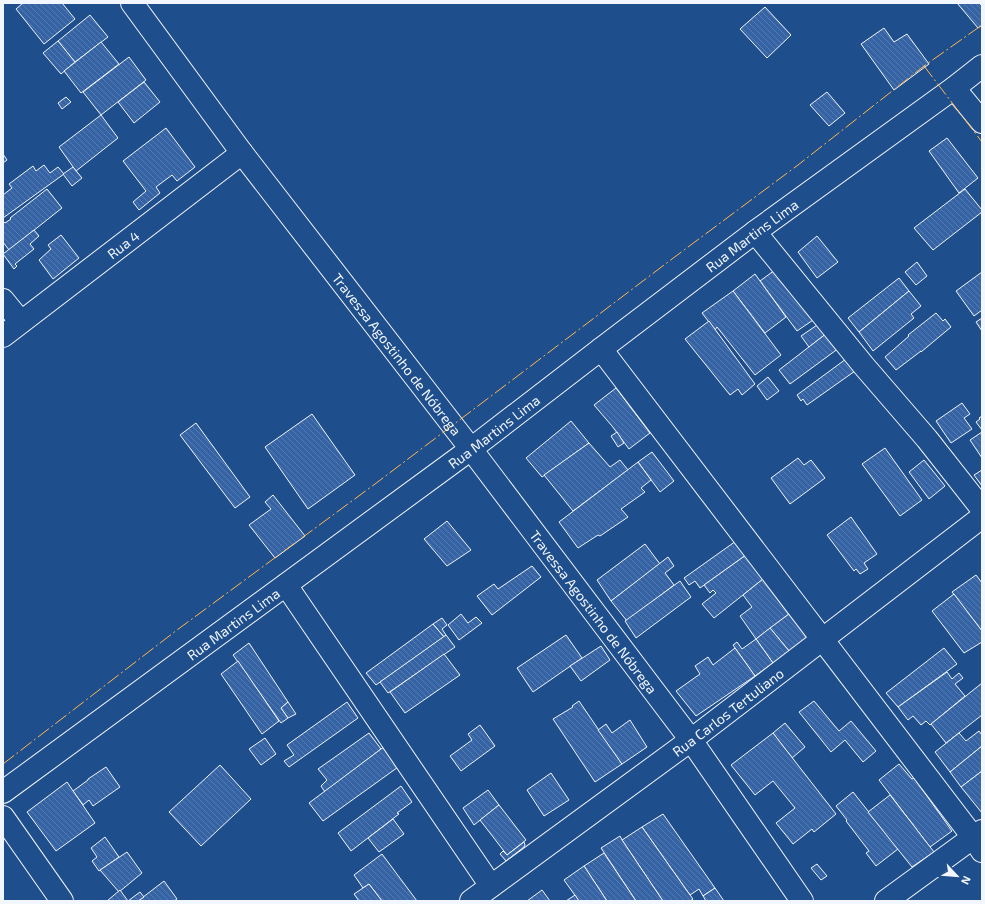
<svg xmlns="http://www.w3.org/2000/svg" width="985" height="904" viewBox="0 0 985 904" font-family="'Exo 2',sans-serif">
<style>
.building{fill:url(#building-back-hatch);stroke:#f2f6ff}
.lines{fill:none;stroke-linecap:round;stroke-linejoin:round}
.minor-casing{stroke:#f2f6ff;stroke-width:24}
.minor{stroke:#1f4e8c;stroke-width:22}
.power{stroke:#ffb74d;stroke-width:1;stroke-dasharray:14 3 2 3;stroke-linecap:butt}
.labels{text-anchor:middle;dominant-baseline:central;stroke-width:3;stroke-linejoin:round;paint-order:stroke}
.street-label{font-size:14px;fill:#f2f6ff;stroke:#1f4e8c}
</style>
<defs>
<pattern id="building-back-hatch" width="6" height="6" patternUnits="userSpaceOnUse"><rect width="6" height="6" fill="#3563a3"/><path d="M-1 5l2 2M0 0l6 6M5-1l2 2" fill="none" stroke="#537ab1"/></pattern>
</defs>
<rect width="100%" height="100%" fill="#1f4e8c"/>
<!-- building -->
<g class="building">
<polygon points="23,3 62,3 75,19 44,44 16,9"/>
<polygon points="957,3 979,3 982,6 982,25 978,28"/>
<polygon points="765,7 791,35 767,58 740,29"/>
<polygon points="90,15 108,37 75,62 58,41"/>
<polygon points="884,28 894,42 907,34 929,64 894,90 861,44"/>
<polygon points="58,41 75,62 61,74 43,53"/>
<polygon points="101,42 119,64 81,93 64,71"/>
<polygon points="129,57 146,80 101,115 83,92"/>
<polygon points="144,82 160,102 134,123 118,102"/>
<polygon points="827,92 845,113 829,126 810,105"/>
<polygon points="66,97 71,102 62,109 58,103"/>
<polygon points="101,115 118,138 76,171 59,147"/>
<polygon points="166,128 195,167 177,181 172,175 156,187 160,193 139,210 133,202 146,191 123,161"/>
<polygon points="947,138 978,178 959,193 929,151"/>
<polygon points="3,154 7,160 3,163"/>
<polygon points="44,165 50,173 58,167 64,174 3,218 3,195 12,188 9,184 33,166 36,171"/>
<polygon points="73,167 82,178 72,186 63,174"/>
<polygon points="47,189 62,208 9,250 3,242 3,221 5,223 11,219 10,218"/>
<polygon points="965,189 982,210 982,212 933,250 914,228"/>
<polygon points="34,230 39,236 30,244 34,249 15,264 17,266 14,269 3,254"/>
<polygon points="61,235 79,258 53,279 39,260 51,249 48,245"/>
<polygon points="817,236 838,262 817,278 798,252"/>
<polygon points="917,262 927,276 916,285 905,272"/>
<polygon points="779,267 816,318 797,331 760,281"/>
<polygon points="982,272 982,310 974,316 956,291"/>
<polygon points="755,274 786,317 765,333 733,291"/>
<polygon points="899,278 909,291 859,332 848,318"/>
<polygon points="733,291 781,355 755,375 717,327 715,330 702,313"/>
<polygon points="909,291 921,306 911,314 914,318 873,351 859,332"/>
<polygon points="936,313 943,321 945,319 951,327 921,352 921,351 896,370 885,357 909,336 908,335"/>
<polygon points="982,318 982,331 976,322"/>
<polygon points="709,321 755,384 742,395 738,389 730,395 685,339"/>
<polygon points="820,323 827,333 809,347 801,336"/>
<polygon points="827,333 839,348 790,384 779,370"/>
<polygon points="846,359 855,371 807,405 803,399 801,401 797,395"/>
<polygon points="768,377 779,391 767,400 757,386"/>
<polygon points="616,388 650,433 629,449 612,426 594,405"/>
<polygon points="962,403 970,414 964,418 972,429 951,443 936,421"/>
<polygon points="312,414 355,475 308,509 265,447"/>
<polygon points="982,416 982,430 976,422 980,419 979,418"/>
<polygon points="571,421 589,443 542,477 526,458"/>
<polygon points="196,423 250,497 235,508 180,435"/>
<polygon points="617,432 624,443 618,447 611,436"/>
<polygon points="982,432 982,458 970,440"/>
<polygon points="589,443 610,467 620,460 628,470 573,511 544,475"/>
<polygon points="885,448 922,500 900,516 862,464"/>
<polygon points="652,452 674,481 660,492 638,462"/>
<polygon points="798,458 804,465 811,460 825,478 790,504 771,478"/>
<polygon points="924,460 945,486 929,499 909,472"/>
<polygon points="638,462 651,480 641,488 645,492 621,509 628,517 600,536 598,535 578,548 559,522"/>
<polygon points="982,470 982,486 974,475"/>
<polygon points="273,495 305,536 275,558 249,525 271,509 265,502"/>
<polygon points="851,517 877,554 864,563 868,569 860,574 856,569 854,571 827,535"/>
<polygon points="447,521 471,550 447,566 424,539"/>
<polygon points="736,541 746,555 700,588 695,581 689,585 684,578"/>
<polygon points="645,544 660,564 611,601 597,580"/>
<polygon points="746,555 763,579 714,618 702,604 716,593 713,590 710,593 704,585"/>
<polygon points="668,557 674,566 665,573 674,585 627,621 611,601"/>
<polygon points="532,566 541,577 492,615 477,596 494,584 498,589"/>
<polygon points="976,575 982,583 982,631 952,592"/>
<polygon points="763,579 789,614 756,639 740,616 752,607 743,595"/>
<polygon points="680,581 691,597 636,638 625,621"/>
<polygon points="954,594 982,631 982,642 964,653 932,611"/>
<polygon points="461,614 468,623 476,617 482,623 459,640 448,625"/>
<polygon points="789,614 809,639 790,652 770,628"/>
<polygon points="442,618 447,625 442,629 446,635 444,637 433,624"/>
<polygon points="433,624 444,637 376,685 366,673"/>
<polygon points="770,628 790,652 773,663 756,639"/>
<polygon points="446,635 455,647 388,693 380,682"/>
<polygon points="566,635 582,658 533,692 517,668"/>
<polygon points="756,639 773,663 755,676 733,645 737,642 742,649"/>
<polygon points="249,643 288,702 281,708 288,718 281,723 233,655"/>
<polygon points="601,646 610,660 581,681 570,666"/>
<polygon points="735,648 755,676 696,716 676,691 700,674 695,666 708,657 713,665"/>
<polygon points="944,648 957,664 898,707 886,693"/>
<polygon points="444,654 460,675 405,713 390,692"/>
<polygon points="238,661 279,721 262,734 221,674"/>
<polygon points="947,672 952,679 959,673 963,678 955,684 965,696 930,725 926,721 921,725 913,716 908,720 898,707"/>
<polygon points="982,683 982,715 946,743 931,724"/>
<polygon points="579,701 622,764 595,782 553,719 573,707 572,706"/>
<polygon points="814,701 839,731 851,721 876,751 863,762 845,740 831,752 799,712"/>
<polygon points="288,702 296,714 288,718 281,708"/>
<polygon points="347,702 358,718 289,767 284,761 294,755 287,745"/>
<polygon points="630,720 647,747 622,764 598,730 606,724 612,733"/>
<polygon points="785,723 805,747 792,758 773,733"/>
<polygon points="480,725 495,746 461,771 450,756 472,740 468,734"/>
<polygon points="979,731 982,735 982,746 950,772 935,752 959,733 966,741"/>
<polygon points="369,733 381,749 325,792 321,786 327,780 318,769"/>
<polygon points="773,733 836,814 814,832 812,829 793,844 776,823 795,808 773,781 755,795 731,765"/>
<polygon points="265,738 276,754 261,765 249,749"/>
<polygon points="385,746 401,765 323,821 309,803"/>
<polygon points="982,746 982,771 961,787 950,772"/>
<polygon points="899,764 912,779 914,778 952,831 930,847 879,780"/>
<polygon points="220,765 251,799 201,846 169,812"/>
<polygon points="106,767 120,787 93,806 89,800 83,805 73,791 88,780 88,779"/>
<polygon points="982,771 982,813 961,787"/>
<polygon points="551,773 569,800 544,816 527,790"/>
<polygon points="67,782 95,823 56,851 27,812"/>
<polygon points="401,786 412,802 397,813 399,814 351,851 338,833"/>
<polygon points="488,790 499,805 474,825 463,808"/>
<polygon points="853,792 898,849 876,866 866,853 869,851 846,821 847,820 836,806"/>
<polygon points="890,795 934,852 912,867 868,812"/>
<polygon points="499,805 526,840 507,855 480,820"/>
<polygon points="663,814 715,888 703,896 699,889 690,895 642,827"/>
<polygon points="393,819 404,834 379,852 368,838"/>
<polygon points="642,827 690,895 693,899 690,901 663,901 622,840"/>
<polygon points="620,836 622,840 663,901 636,901 601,848"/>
<polygon points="105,837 119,857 99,871 92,861 97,857 91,848"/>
<polygon points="524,842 525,845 524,847 506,861 500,854 503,851 507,855"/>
<polygon points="127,852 142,873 119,892 100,870"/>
<polygon points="604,853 636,901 607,901 584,866"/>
<polygon points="382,854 417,901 382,901 369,884 363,888 354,875"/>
<polygon points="817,864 827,876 821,880 811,868"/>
<polygon points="584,866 607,901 579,901 564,880"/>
<polygon points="164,881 177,899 174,901 138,901"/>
<polygon points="369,884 382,901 359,901 354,894"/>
<polygon points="715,888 724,901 706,901 703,896"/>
<polygon points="120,890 128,901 140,892 144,897 138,901 107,901"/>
<polygon points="542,890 550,901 527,901"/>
<polygon points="575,895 579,901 566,901"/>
</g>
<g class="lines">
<defs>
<g id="minor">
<path id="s1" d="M132 3 242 153 471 449 691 740 802 901"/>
<polyline points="954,88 982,122"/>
<polyline points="755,232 864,366 927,439 982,509"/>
<polyline points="3,300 21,322"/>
<path id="s2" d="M3 336 242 153"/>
<polyline points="601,349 973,837 982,851"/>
<polyline points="286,585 491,886"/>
<path id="s3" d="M3 792 471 449 601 349 755 232 954 88 982 66"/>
<polyline points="3,817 62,901"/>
<path id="s4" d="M471 901 691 740 982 517"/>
<polyline points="886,901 982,831"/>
</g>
</defs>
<!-- minor casing -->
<use href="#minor" class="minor-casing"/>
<!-- minor -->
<use href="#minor" class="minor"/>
<!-- power -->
<g class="power">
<polyline points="924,66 982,142"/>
<polyline points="3,764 177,630 375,484 672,259 798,165 924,66 982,25"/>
</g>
</g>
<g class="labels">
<!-- street labels -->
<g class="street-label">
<text stroke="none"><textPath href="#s3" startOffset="933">Rua Martins Lima</textPath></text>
<text stroke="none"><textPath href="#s2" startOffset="151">Rua 4</textPath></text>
<text stroke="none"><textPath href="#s1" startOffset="440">Travessa Agostinho de Nóbrega</textPath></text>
<text stroke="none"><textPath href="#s3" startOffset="609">Rua Martins Lima</textPath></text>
<text stroke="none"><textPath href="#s1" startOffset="764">Travessa Agostinho de Nóbrega</textPath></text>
<text stroke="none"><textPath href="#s3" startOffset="285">Rua Martins Lima</textPath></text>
<text stroke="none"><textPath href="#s4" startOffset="319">Rua Carlos Tertuliano</textPath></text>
</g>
</g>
<!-- border -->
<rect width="985" height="904" fill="none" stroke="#f2f6ff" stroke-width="8"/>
<!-- north arrow -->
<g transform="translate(957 876) rotate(116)" stroke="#1f4e8c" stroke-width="3" paint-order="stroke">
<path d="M0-3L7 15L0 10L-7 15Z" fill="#f2f6ff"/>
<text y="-6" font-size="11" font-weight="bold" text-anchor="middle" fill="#f2f6ff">N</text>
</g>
</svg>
